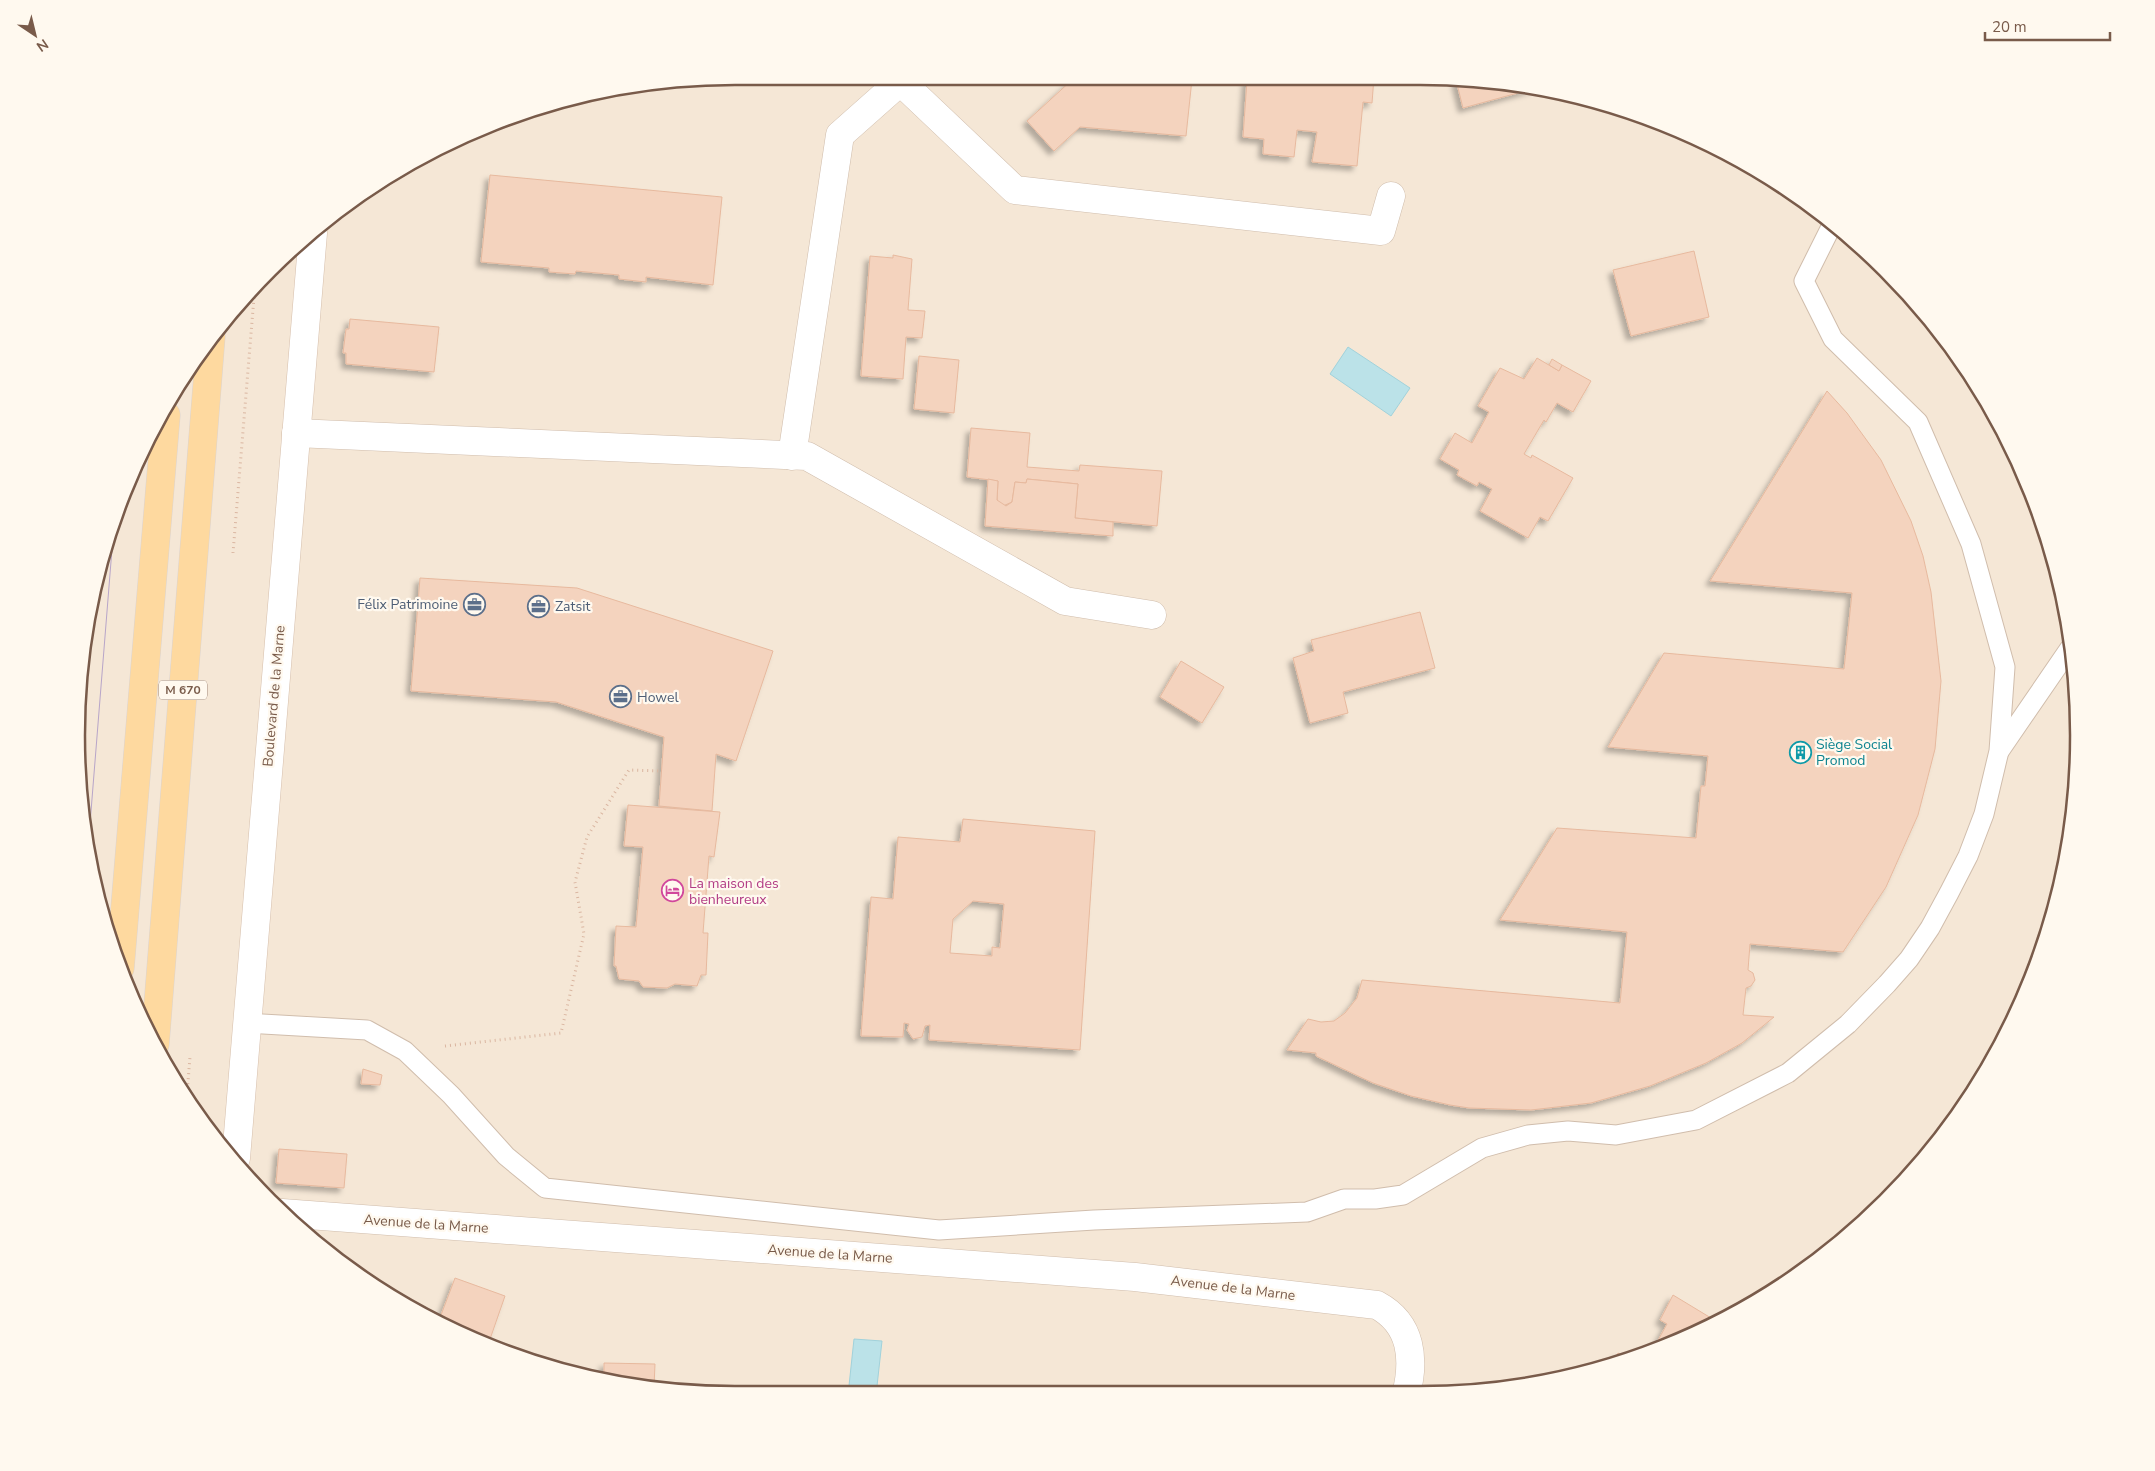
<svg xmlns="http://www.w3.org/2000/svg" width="2155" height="1471" viewBox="0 0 2155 1471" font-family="'Nunito Sans',sans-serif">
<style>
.residential{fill:#f5e7d6}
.water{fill:#bbe2e8;stroke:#a1d2db}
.building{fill:#f4d3be;stroke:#e7b99e;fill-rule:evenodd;filter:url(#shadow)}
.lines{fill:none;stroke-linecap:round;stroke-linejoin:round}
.lane-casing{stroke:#d0bdac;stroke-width:21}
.street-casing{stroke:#d0bdac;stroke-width:29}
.secondary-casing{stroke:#d6bfac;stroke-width:29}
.primary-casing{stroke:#dcd4d0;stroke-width:29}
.path{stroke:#dab6a1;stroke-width:3;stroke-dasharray:1 4;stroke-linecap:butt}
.lane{stroke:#fff;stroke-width:19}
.street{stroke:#fff;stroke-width:28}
.secondary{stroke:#fff;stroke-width:28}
.primary{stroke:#fed99f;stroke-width:28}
.tram{stroke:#b8a5c9;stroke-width:1}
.labels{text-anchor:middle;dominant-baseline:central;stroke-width:4.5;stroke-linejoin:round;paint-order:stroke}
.shield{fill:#fff9ef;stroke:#a18a7c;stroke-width:1}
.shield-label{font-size:12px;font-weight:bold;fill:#795b4a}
.service-label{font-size:14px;fill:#4e5e75;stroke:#fff9ef;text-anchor:start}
.street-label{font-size:14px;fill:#795b4a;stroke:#fff9ef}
.culture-label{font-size:14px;fill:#0d838f;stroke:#fff9ef;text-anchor:start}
.hotel-label{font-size:14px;fill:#b23c85;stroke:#fff9ef;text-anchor:start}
.rim{fill:none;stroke:#795b4a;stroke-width:2.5}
</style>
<defs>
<filter id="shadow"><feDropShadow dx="-4.5" dy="4.5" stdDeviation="2.5" flood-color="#0004"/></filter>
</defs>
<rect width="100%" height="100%" fill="#fdf5e8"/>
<!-- residential -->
<polygon class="residential" points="1419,76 1548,89 1711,144 1821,212 1885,269 1967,369 2028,483 2066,607 2077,716 2079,735 2066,864 2029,988 1968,1102 1886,1201 1786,1283 1672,1344 1548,1382 1419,1395 736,1395 607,1382 444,1327 334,1259 270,1202 164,1065 111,948 89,864 78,692 89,607 126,483 213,334 270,269 369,188 524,111 649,82"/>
<!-- water -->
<g class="water">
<polygon points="1348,347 1410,388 1391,416 1330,374"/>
<polygon points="854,1339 882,1341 876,1395 848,1395"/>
</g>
<!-- building -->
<g class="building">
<polygon points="1267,77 1266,82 1247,80 1247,78"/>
<polygon points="1267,77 1310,80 1310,77 1374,77 1372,103 1363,102 1357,166 1312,162 1317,132 1297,130 1294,157 1263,154 1264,139 1243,137 1247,80 1266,82"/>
<polygon points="1073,79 1192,79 1186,136 1080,127 1054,151 1027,121"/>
<polygon points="1456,80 1536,88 1463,108"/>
<polygon points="490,175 722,197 713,285 646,277 646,282 619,279 619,275 576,271 575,274 549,272 549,268 481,262"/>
<polygon points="1694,251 1709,317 1631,336 1613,270"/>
<polygon points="893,255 912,259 908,310 925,311 922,338 906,337 903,379 861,376 870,256 893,258"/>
<polygon points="350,319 439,327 434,372 346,364 346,353 343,353 346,329 349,329"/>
<polygon points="919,356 959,360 954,413 914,409"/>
<polygon points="1537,358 1559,371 1562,365 1591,381 1573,412 1557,403 1546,422 1544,420 1524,454 1531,458 1532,455 1573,478 1548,521 1540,517 1528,538 1480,511 1492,489 1479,482 1477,486 1457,475 1459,470 1440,459 1455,433 1472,443 1489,412 1478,406 1500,368 1524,379"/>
<polygon points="1552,359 1562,365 1559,371 1549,365"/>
<polygon points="1827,391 1847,413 1881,460 1911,521 1923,556 1931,592 1941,681 1935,749 1918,815 1886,887 1843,952 1750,944 1748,970 1753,973 1755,980 1751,986 1746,988 1743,1015 1774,1017 1742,1043 1706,1063 1650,1086 1591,1103 1531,1110 1469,1108 1450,1105 1411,1096 1373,1083 1318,1057 1316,1056 1316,1053 1287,1050 1308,1019 1321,1022 1334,1021 1345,1013 1357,998 1362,980 1620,1003 1627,932 1500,920 1557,828 1696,838 1701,786 1705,786 1708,756 1608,747 1664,653 1844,669 1852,593 1710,581"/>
<polygon points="971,428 1030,433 1027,467 1079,471 1080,465 1162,471 1157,526 1075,518 1078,484 1027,479 1026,483 1015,482 1012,502 1003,506 997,500 998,481 967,477"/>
<polygon points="988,479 998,481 997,500 1006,506 1012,502 1015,482 1026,483 1027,479 1078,484 1075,518 1113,522 1113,536 985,526"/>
<polygon points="420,578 577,588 773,651 736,761 716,754 712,811 659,806 664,737 556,702 411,691"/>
<polygon points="1420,612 1435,668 1343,692 1348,713 1310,723 1293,658 1314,651 1311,640"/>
<polygon points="1181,661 1224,687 1202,723 1160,697"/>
<polygon points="628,805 720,812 714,857 709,856 703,933 708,933 706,975 701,975 697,986 675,984 667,988 643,987 639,981 619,979 616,966 614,966 616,926 636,927 643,847 624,846"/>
<path d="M963 819 1095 831 1080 1050 929 1040 930 1025 925 1026 922 1037 913 1039 907 1030 909 1024 904 1023 903 1037 861 1036 871 897 893 899 898 837 960 842ZM973 901 1004 904 1000 948 992 947V956L950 953 953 919Z"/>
<polygon points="363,1069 382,1075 380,1085 361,1084"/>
<polygon points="279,1149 347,1154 344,1188 276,1183"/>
<polygon points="455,1278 505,1296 489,1342 438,1323"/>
<polygon points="1673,1295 1716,1321 1672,1344 1652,1351 1667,1324 1660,1320"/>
<polygon points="1618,1353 1626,1358 1613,1362"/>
<polygon points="604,1363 655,1364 654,1387 604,1381"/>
</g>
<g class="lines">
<defs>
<g id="lane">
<polyline points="2000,750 2070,648"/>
<polyline points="247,1023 367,1030 405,1051 451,1095 506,1156 545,1188 939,1230 1094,1220 1307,1212 1344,1199 1375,1199 1403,1195 1482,1148 1528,1135 1568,1131 1616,1135 1696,1120 1788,1073 1848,1024 1887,984 1909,959 1930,928 1949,893 1968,856 1984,814 1999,751 2005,667 1971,544 1918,422 1833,339 1804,281 1833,223"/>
</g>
<g id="street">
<polyline points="900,81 1015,190 1381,231 1391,196"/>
<polyline points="296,433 807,456 1065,601 1152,615"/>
<polyline points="792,456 840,135 902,80"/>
<path d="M282 1213 1135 1277 1377 1305C1412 1324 1415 1359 1406 1395"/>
</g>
<polyline id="secondary" points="236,1158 313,233"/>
<g id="primary">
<polyline points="120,968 166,415"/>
<polyline points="155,1044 211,336"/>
</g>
</defs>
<!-- lane casing -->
<use href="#lane" class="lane-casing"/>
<!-- street casing -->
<use href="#street" class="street-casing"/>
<!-- secondary casing -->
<use href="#secondary" class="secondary-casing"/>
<!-- primary casing -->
<use href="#primary" class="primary-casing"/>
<!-- path -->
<g class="path">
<polyline points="233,553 255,285"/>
<polyline points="445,1046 561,1033 584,934 575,882 587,837 629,770 662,771"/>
<polyline points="187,1094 190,1057"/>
</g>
<!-- lane -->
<use href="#lane" class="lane"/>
<!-- street -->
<use href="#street" class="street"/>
<!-- secondary -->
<use href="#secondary" class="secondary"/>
<!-- primary -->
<use href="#primary" class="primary"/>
<!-- tram -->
<g class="tram">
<polyline points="79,712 85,634"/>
<polyline points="88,849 114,524"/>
</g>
</g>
<!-- icons -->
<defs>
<symbol id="office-ring" viewBox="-11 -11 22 22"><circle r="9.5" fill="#fff9ef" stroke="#5c6f8a" stroke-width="1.5"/><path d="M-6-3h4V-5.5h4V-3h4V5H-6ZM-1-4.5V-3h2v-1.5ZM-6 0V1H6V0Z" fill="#5c6f8a"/></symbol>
<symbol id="building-ring" viewBox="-11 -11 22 22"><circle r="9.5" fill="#fff9ef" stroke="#0f9aa8" stroke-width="1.5"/><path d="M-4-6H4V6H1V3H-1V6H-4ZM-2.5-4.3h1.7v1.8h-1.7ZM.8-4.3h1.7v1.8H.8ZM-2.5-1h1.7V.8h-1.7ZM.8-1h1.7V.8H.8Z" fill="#0f9aa8"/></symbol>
<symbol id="hotel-ring" viewBox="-11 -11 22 22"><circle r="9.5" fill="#fff9ef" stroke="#d1479c" stroke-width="1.5"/><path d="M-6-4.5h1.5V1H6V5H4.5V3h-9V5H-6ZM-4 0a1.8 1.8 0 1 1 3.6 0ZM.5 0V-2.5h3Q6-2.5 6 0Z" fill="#d1479c"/></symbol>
</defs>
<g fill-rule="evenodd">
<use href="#office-ring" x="462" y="592" width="25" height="25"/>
<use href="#office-ring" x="526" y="594" width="25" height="25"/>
<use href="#office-ring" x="608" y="684" width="25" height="25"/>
<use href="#building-ring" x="1788" y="740" width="25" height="25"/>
<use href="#hotel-ring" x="660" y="878" width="25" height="25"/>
</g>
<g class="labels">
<!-- shield labels -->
<rect class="shield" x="159" y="680.5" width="48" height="19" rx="4"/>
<g class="shield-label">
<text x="183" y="690">M 670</text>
</g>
<!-- service labels -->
<g class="service-label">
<text x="458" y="604" text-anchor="end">Félix Patrimoine</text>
<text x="555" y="606">Zatsit</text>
<text x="637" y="697">Howel</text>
</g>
<!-- street labels -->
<g class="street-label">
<text transform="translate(274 696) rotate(-85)">Boulevard de la Marne</text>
<text transform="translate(426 1224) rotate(4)">Avenue de la Marne</text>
<text transform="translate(830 1254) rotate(4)">Avenue de la Marne</text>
<text transform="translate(1233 1288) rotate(7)">Avenue de la Marne</text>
</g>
<!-- culture labels -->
<g class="culture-label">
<text x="1816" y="744">Siège Social<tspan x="1816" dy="16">Promod</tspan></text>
</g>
<!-- hotel labels -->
<g class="hotel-label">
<text x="689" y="883">La maison des<tspan x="689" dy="16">bienheureux</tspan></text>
</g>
</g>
<!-- crop -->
<path d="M0 0H2155V1471H0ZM735 85H1420A650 650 0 0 1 2070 735V736A650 650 0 0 1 1420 1386H735A650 650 0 0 1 85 736V735A650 650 0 0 1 735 85Z" fill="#fff9ef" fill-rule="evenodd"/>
<path class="rim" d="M735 85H1420A650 650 0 0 1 2070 735V736A650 650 0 0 1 1420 1386H735A650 650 0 0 1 85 736V735A650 650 0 0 1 735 85Z"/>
<!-- north arrow -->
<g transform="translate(35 35) rotate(145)" stroke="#fff9ef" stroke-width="4" paint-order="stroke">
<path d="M0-4L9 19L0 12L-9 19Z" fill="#795b4a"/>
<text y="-8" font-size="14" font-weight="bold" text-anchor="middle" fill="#795b4a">N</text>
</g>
<!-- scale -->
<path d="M1985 32v8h125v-8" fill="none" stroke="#795b4a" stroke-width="2.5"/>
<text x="1992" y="32" font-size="15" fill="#795b4a" stroke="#fff9ef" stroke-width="4" paint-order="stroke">20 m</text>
</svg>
